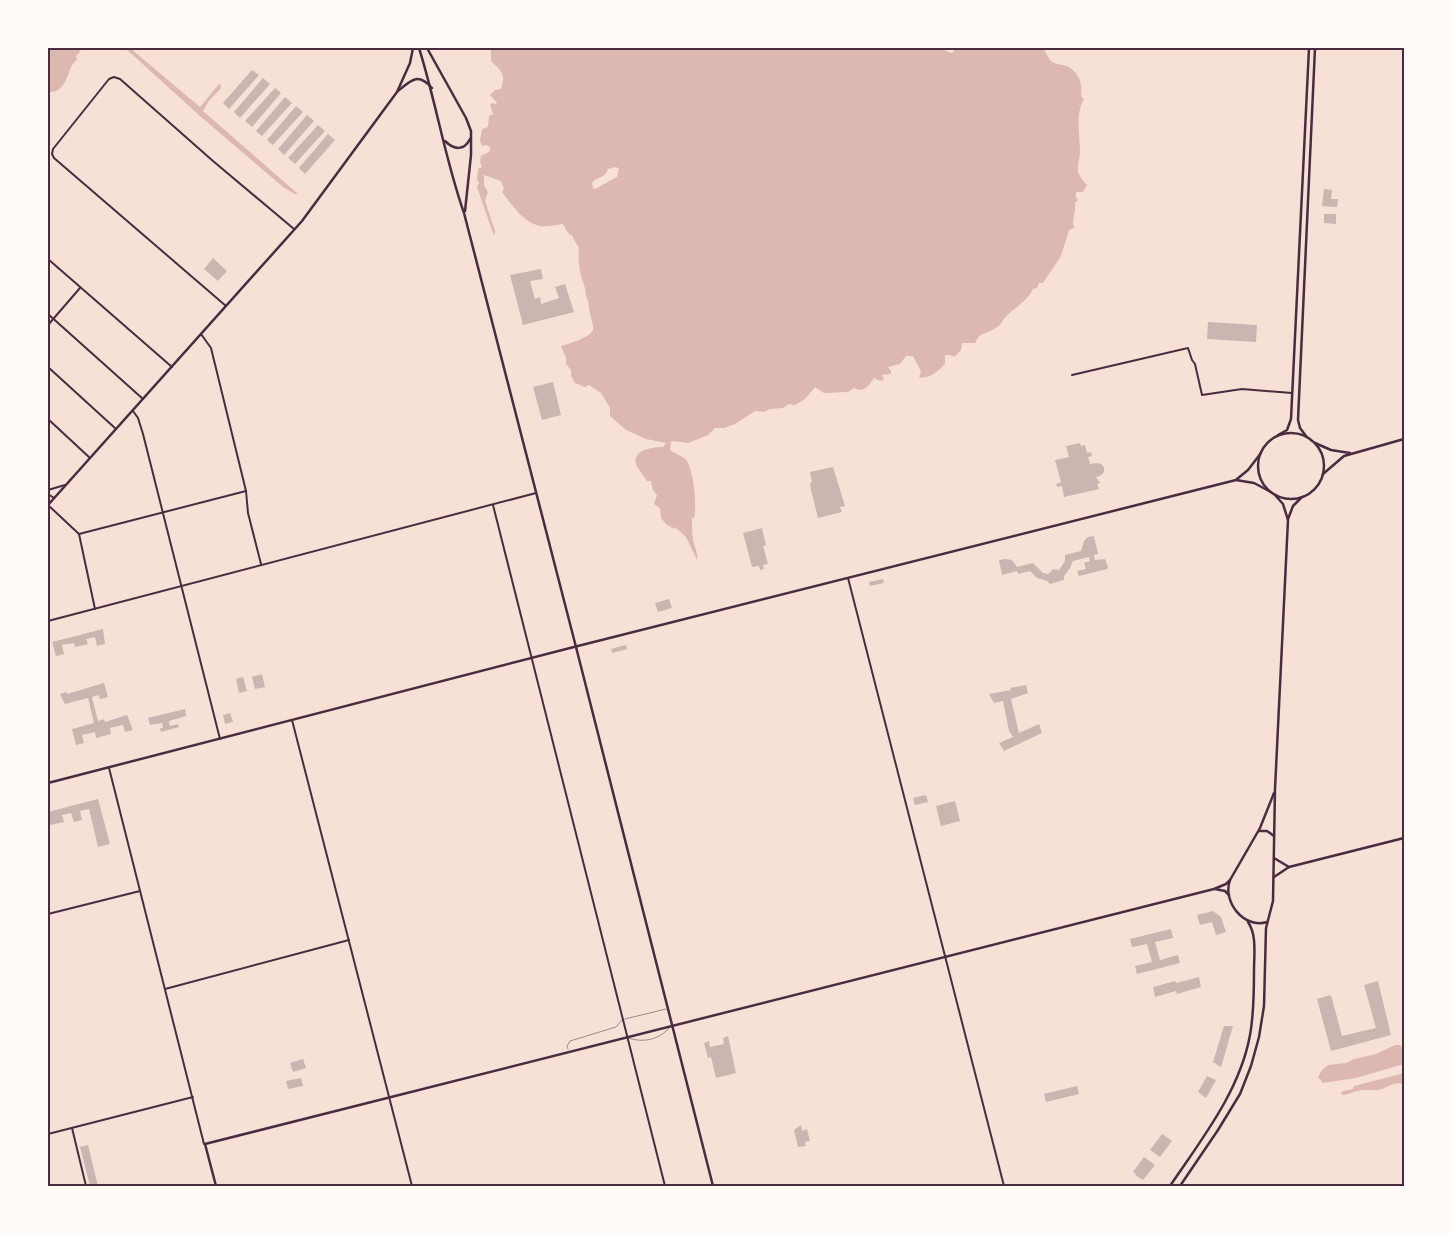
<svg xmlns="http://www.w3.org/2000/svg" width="1452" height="1234" viewBox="0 0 1452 1234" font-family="'Roboto Condensed',sans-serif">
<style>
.water{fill:#dcb8b0;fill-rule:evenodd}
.building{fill:#ccb4b1}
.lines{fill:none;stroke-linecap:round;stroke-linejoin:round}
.service{stroke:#4a2c40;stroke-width:0.5}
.minor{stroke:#4a2c40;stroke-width:2}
.tertiary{stroke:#4a2c40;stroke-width:2.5}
.secondary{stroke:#4a2c40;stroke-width:2.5}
.primary{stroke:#4a2c40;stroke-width:2.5}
.neatline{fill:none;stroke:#4a2c40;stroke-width:2}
</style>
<rect width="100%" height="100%" fill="#f7e1d7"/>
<!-- water -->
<g class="water">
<path d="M48 48H81L79 53 76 56 77 60C68 65 69 85 56 91 53 92 50 92 48 93Z"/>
<polygon points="125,48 130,48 200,107 220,83 221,88 208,102 203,111 298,194 295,194 283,187 200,116"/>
<path d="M491 48H940L951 53 954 52V48H1043C1045 51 1048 57 1051 61 1055 64 1058 64 1063 65 1078 69 1083 83 1081 96L1084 99C1075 114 1080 135 1080 152 1080 159 1077 165 1078 172 1080 177 1083 181 1087 185L1083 192H1076V197L1078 200 1075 203C1077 210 1071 217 1074 228L1069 230 1061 256 1043 283H1039L1037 288 1033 289C1027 302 1013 308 1004 319 1002 321 1001 324 1000 325 994 330 985 333 979 336L975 343H962L961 350 954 357 950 355H945V364C938 371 929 380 919 377L921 371 913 356H906L900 364 888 367 891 371V374L882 375 884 380 880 381 874 378C868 386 865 393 854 388L848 392 824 393 815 387 805 399 795 405 789 404 783 408 770 409 764 412 755 411 735 424 724 428H715L708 435 688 443 674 441 671 442 670 450C676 454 683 456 687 461 694 474 697 505 694 519L692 517C692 525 692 536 694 544 696 549 698 555 697 560L686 537 675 527 674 529 666 524 661 518 660 508 654 504 657 495C652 490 652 487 651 481H647C644 476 638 469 636 464 632 449 655 447 663 447L666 443 646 439 626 430 610 416V408L601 393 589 385 585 387 575 383 571 376V370L566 364V358L561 346C568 344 591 337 593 330 594 326 591 318 590 314 589 308 589 301 586 296 586 289 583 282 581 276 579 267 578 257 579 248L573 238V236L568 233 563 224C556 225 547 227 540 226 523 223 511 203 502 192L504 189 501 181 484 175V185L488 192 485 201 495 231 494 236 477 187 479 183 477 179 478 169 482 167 480 162 481 156C485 153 491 154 490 147L486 145 482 146 480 140 482 129 488 127 489 116 493 114 490 105 492 103 496 104 497 103 490 95 495 90 501 89C506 74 502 72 491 61ZM616 167 619 169 617 177 595 189 593 188 592 183C597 176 605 179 608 169Z"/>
<polygon points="1395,1045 1400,1045 1403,1049 1404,1064 1356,1078 1323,1083 1318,1077 1322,1070 1328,1065 1346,1063 1354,1059 1376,1054"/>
<path d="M1404 1073V1084C1392 1081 1387 1089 1378 1090 1371 1091 1364 1089 1357 1091 1352 1092 1348 1095 1342 1095L1341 1093 1343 1091 1353 1089 1354 1086Z"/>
</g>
<!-- building -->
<g class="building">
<polygon points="252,70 259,75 229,109 223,103"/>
<polygon points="263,78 270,84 240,118 234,112"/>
<polygon points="275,88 281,93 252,127 245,121"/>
<polygon points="285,97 292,103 262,136 256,131"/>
<polygon points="296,106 303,112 273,145 267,140"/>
<polygon points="307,115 314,121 284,155 278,149"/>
<polygon points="318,125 325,131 295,164 288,158"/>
<polygon points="328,134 335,140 305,174 299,168"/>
<polygon points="1324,189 1332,190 1331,199 1338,199 1337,207 1322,206"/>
<polygon points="1324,214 1336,214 1336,224 1324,223"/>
<polygon points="213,258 227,271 218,281 204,269"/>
<polygon points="541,269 543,279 530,281 535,299 540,297 541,304 559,298 555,287 565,284 574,312 523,325 510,275"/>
<polygon points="1208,322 1257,325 1256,342 1207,339"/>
<polygon points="553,382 561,415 542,420 533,387"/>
<polygon points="1080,443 1081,446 1085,445 1087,453 1091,452 1092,456 1088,457 1090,464 1097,463 1101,464 1104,467 1104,472 1100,476 1096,477 1100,483 1097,484 1099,489 1064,497 1062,486 1057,487 1056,484 1061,482 1055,460 1069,457 1066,446"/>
<polygon points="833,467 845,506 840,507 842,512 818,518 811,490 810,483 812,482 810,472"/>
<polygon points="762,528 766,545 763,546 768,564 763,565 764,569 760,570 759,566 752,567 743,533"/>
<polygon points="1094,536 1098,554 1094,555 1095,560 1105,559 1108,567 1107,569 1079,576 1077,571 1086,569 1084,563 1090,561 1089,557 1073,561 1070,568 1064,576 1064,580 1050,584 1047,581 1037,578 1030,571 1018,574 1017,571 1002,575 999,560 1005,559 1012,560 1017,567 1033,563 1043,573 1048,574 1053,569 1059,570 1065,561 1065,555 1081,551 1084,541 1088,537"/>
<polygon points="883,579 884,583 870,586 869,582"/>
<polygon points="669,599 672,608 658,612 655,603"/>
<polygon points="103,629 105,644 97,646 95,637 86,639 88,644 75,647 74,643 62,645 64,654 56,656 52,642"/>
<polygon points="626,645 627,649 612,653 611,649"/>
<polygon points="262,674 265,687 255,689 252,677"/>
<polygon points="243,677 247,691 239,693 236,679"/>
<polygon points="104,683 108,697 100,699 99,695 92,697 98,721 104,719 105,722 127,715 133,730 125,732 123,725 110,728 111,734 96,738 95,732 82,735 84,743 76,745 72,729 94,723 88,698 65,704 60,694 67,692 67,694"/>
<polygon points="1026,685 1028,693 1011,699 1019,733 1039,724 1042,733 1004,751 999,743 1013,737 1009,731 1003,701 994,703 989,694 1011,690 1010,688"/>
<polygon points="185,709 186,716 169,721 170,726 178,724 179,727 161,732 160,728 163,728 162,723 150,725 148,718"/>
<polygon points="230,713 233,722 225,724 223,715"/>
<polygon points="926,795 928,802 915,805 913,798"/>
<polygon points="98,799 110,844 98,847 89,809 80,811 82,820 74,822 71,813 62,815 64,822 50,825 48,818 48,812"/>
<polygon points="955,801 960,821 941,826 936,806"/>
<polygon points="1213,911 1221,917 1226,932 1216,935 1212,922 1200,925 1197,915"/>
<polygon points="1171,929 1173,938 1155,942 1160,960 1178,955 1180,963 1137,974 1135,966 1152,962 1147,944 1132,947 1130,939"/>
<polygon points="1199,977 1201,987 1177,994 1176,991 1155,997 1153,987 1175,981 1176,983"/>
<polygon points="1378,981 1391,1035 1331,1051 1317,999 1331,995 1342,1036 1376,1028 1364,985"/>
<polygon points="1224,1026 1233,1026 1221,1067 1213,1062"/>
<polygon points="728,1036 736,1073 716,1078 711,1057 708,1058 704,1043 709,1041 710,1047 724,1044 723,1038"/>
<polygon points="303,1059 306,1068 293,1072 290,1063"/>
<polygon points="1207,1076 1216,1080 1206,1098 1198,1092"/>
<polygon points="301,1078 303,1086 288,1089 286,1081"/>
<polygon points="1077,1086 1079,1094 1046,1102 1044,1094"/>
<polygon points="801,1125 802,1131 807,1129 810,1141 805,1142 806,1146 798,1147 794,1130"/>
<polygon points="1162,1134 1172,1141 1160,1157 1150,1150"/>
<polygon points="88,1145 98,1186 90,1186 80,1147"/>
<polygon points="1144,1157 1155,1165 1143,1180 1135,1175 1136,1174 1133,1172"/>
</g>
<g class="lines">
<!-- service -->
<g class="service">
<polyline points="625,1019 666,1009"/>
<path d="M628 1038C644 1043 659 1040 670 1027"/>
<polyline points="568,1049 567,1046 570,1041 616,1027 622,1020"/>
</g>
<!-- minor -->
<g class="minor">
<polyline points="48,259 172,367"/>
<polyline points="226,306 54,158 52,154 53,149 109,79 114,77 120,79 213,161 294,229"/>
<polyline points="48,314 143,399"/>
<polyline points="48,325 80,288"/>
<polyline points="201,334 211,348 246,491 248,513 261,564"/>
<polyline points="48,367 116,429"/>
<polyline points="1072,375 1188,348 1192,360 1195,364 1202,395 1242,389 1292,393"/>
<polyline points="133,411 138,418 143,434 220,739"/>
<polyline points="48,419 90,458"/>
<polyline points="48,490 65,485"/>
<polyline points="48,494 54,498"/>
<polyline points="48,505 79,534 95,609"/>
<polyline points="493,505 665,1186"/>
<polyline points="79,534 246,491"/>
<polyline points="848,578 1004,1186"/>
<polyline points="48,621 536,493"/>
<polyline points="292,720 412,1186"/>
<polyline points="109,768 204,1144"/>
<polyline points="48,914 140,891"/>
<polyline points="165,989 349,940"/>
<polyline points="72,1128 86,1186"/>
<polyline points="48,1134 193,1097"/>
</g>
<!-- tertiary -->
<g class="tertiary">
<path d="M398 91C411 80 418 72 432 88"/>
<polyline points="1315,443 1331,450 1350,453"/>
<polyline points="1323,474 1344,456 1404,439"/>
<polyline points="48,505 302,221 397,92 410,63 413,48"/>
<polyline points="576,647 713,1186"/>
<polyline points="1274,858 1289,867"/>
<polyline points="1274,877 1289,867 1404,838"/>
<polyline points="1215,889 1225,891 1229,895"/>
<polyline points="216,1186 205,1144 1214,889 1226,884 1230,880"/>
</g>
<!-- secondary -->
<g class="secondary">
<path d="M419 48C436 102 445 159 464 213L576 647"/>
<polyline points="427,48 466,118 471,131 471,155 465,211"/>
<path d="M445 141C454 150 464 151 470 139"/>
<polyline points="1237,479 1248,470 1261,453"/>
<polyline points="48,783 570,648 1236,480 1254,483 1269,491"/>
</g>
<!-- primary -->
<g class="primary">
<circle cx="1291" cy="466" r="33"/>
<polyline points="1278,435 1287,430 1291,419 1309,48"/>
<polyline points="1306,436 1300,428 1298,420 1315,48"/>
<polyline points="1288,519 1293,506 1301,498"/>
<polyline points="1259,831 1267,831 1274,836"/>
<path d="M1267 922C1244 929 1222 902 1230 880L1260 828 1274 793"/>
<path d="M1170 1186C1201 1140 1240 1091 1250 1035 1254 1014 1254 992 1254 970 1254 955 1257 935 1248 922"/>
<polyline points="1180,1186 1218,1130 1240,1094 1251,1066 1259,1037 1264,1006 1266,928 1273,901 1275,789 1288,520 1283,504 1275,495"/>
</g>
</g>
<!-- border -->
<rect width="1452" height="1234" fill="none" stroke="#fffaf5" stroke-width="98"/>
<rect x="49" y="49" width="1354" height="1136" class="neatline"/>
</svg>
